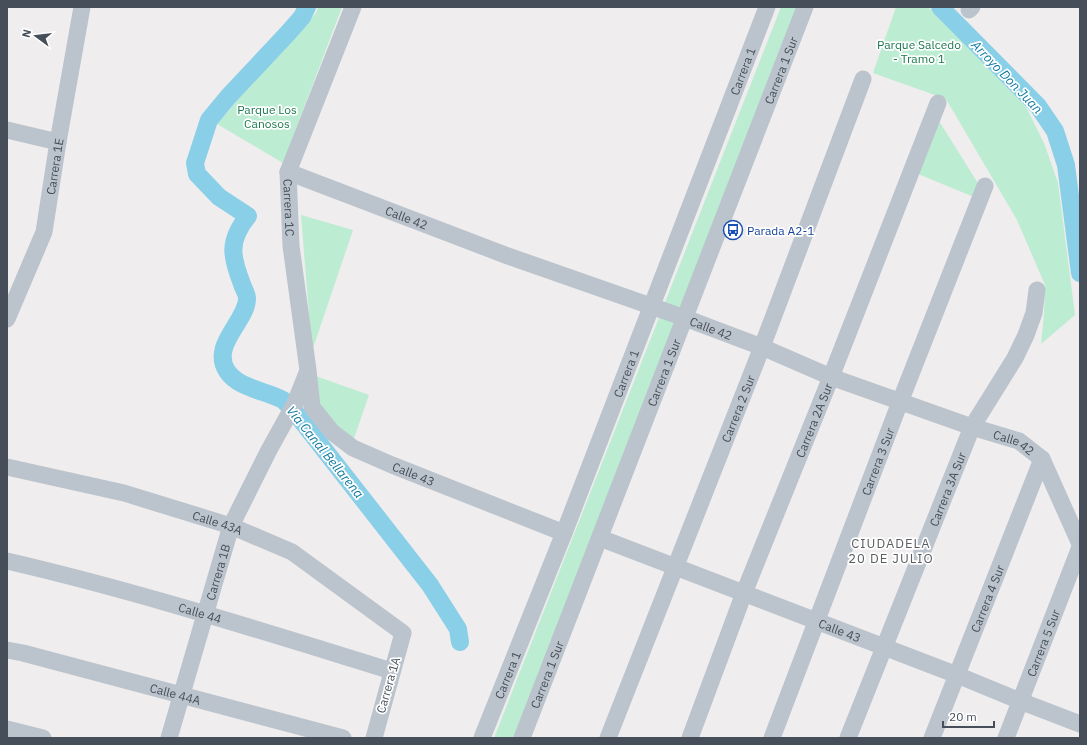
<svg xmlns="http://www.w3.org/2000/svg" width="1087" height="745" viewBox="0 0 1087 745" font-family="'IBM Plex Sans',sans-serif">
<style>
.green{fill:#bcecd2}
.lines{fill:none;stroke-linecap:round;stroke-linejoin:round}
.canal{stroke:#8acfe8;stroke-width:18}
.minor{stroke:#bbc3cc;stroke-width:17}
.labels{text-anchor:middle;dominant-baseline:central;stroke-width:3.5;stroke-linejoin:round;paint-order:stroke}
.park-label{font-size:12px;fill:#1a774e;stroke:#fff}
.street-label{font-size:12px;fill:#464f59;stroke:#fff}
.transit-label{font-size:12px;fill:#164399;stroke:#fff;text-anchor:start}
.water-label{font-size:13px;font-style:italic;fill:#117aa1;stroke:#fff}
.neighbourhood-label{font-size:13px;letter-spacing:1px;fill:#5a5d61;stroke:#fff}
</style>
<rect width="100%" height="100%" fill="#efeded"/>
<!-- green -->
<g class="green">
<polygon points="318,7 342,7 283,163 217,124 277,55 316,13"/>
<polygon points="781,7 796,7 515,738 494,738"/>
<polygon points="896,7 928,7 1026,107 1044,143 1058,183 1075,315 1041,344 1044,314 1045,285 1017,220 946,99 873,73"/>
<polygon points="939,121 979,185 974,197 918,174"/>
<polygon points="301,215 353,230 312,351"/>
<polygon points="313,375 369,395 353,441 316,406"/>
</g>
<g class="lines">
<!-- canal -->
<g class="canal">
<path d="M307 7 302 17 288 33 228 97 209 120 195 163 197 174 219 197 248 216C228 241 231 256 242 284 243 288 247 294 247 298 248 320 210 345 227 371 239 389 265 390 283 400 287 403 290 407 294 411L430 585 458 629 460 642"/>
<polyline points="940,7 1038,106 1055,131 1066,165 1080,273"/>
</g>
<!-- minor -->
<g class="minor">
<path id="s1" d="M353 7 288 172 291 246 308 370 312 407 332 432 353 448 392 465 564 533"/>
<polyline points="969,10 972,7"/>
<polyline points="7,130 58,142"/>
<path id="s2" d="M288 172 508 256 685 318 762 347 831 377 972 427 1019 441 1042 459 1080 544"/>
<path id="s3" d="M7 319 44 232 58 142 82 7"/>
<path id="s4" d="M7 467 124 493 231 526 292 552 403 633 374 738"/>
<path id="s5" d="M600 538 957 675 1020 701 1080 724"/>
<path id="s6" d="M7 561C137 591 265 632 392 671"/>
<path id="s7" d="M7 650 23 653 343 738"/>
<polyline points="7,729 43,738"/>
<path id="s8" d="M169 738 231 526 269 450 295 403 307 373"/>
<path id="s9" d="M482 738 564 533 767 7"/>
<path id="s10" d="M522 738 805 7"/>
<path id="s11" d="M608 738 762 347 863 79"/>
<path id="s12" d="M690 738 744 593 831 377 938 103"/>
<path id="s13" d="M772 738 900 402 985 186"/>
<path id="s14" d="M848 738 972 427 1015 358 1026 335 1034 313 1037 290"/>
<path id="s15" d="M932 738 1042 459"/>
<path id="s16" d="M1006 738 1080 547"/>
</g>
</g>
<!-- icons -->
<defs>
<symbol id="bus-ring" viewBox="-11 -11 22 22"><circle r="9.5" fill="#fff" stroke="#1a4fb4" stroke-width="1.5"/><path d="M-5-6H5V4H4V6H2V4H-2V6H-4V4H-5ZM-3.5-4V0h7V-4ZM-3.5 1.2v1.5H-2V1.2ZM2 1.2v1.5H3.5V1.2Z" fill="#1a4fb4"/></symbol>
</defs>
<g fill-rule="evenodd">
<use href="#bus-ring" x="722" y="219" width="22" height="22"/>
</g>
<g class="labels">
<!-- park labels -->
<g class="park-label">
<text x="919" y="44">Parque Salcedo<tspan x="919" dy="14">- Tramo 1</tspan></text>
<text x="267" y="109">Parque Los<tspan x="267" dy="14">Canosos</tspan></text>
</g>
<!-- street labels -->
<g class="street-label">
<text stroke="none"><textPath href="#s10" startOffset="716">Carrera 1 Sur</textPath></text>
<text stroke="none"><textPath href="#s9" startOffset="716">Carrera 1</textPath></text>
<text stroke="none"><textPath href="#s3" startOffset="161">Carrera 1E</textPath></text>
<text stroke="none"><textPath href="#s1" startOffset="213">Carrera 1C</textPath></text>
<text stroke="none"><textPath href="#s2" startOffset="127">Calle 42</textPath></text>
<text stroke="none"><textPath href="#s2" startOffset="451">Calle 42</textPath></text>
<text stroke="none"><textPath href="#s9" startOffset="392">Carrera 1</textPath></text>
<text stroke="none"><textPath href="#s10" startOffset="392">Carrera 1 Sur</textPath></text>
<text stroke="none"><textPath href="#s11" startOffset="354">Carrera 2 Sur</textPath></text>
<text stroke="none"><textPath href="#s12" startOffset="341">Carrera 2A Sur</textPath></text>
<text stroke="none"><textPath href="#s2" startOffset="775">Calle 42</textPath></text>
<text stroke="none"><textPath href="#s13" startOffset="296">Carrera 3 Sur</textPath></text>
<text stroke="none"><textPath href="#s1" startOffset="538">Calle 43</textPath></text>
<text stroke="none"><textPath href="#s14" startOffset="268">Carrera 3A Sur</textPath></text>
<text stroke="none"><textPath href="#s4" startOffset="218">Calle 43A</textPath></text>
<text stroke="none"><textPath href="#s8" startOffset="173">Carrera 1B</textPath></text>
<text stroke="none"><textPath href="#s15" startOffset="150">Carrera 4 Sur</textPath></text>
<text stroke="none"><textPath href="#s6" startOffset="200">Calle 44</textPath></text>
<text stroke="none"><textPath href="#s5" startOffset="257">Calle 43</textPath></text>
<text stroke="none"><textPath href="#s16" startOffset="102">Carrera 5 Sur</textPath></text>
<text stroke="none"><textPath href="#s9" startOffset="68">Carrera 1</textPath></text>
<text stroke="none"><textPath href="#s10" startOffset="68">Carrera 1 Sur</textPath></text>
<text transform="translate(388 685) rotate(-74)">Carrera 1A</text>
<text stroke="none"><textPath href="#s7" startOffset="174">Calle 44A</textPath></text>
</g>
<!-- transit labels -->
<g class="transit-label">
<text x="747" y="230">Parada A2-1</text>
</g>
<!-- water labels -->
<g class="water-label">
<text transform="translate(1007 77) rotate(46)">Arroyo Don Juan</text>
<text transform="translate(325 452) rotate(51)">Via Canal Bellarena</text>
</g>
<!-- neighbourhood labels -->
<g class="neighbourhood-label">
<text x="891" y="543">CIUDADELA<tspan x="891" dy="15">20 DE JULIO</tspan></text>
</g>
</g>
<!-- border -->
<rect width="1087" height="745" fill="none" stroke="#464f59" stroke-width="16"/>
<!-- north arrow -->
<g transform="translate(36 36) rotate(285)" stroke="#ffffff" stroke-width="3" paint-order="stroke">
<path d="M0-3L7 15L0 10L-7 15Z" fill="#464f59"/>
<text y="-6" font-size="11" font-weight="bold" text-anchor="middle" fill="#464f59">N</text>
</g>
<!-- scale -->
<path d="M943 721v6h51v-6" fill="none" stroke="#464f59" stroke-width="2"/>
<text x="949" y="721" font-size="12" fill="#464f59" stroke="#ffffff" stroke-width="3" paint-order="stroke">20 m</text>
</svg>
